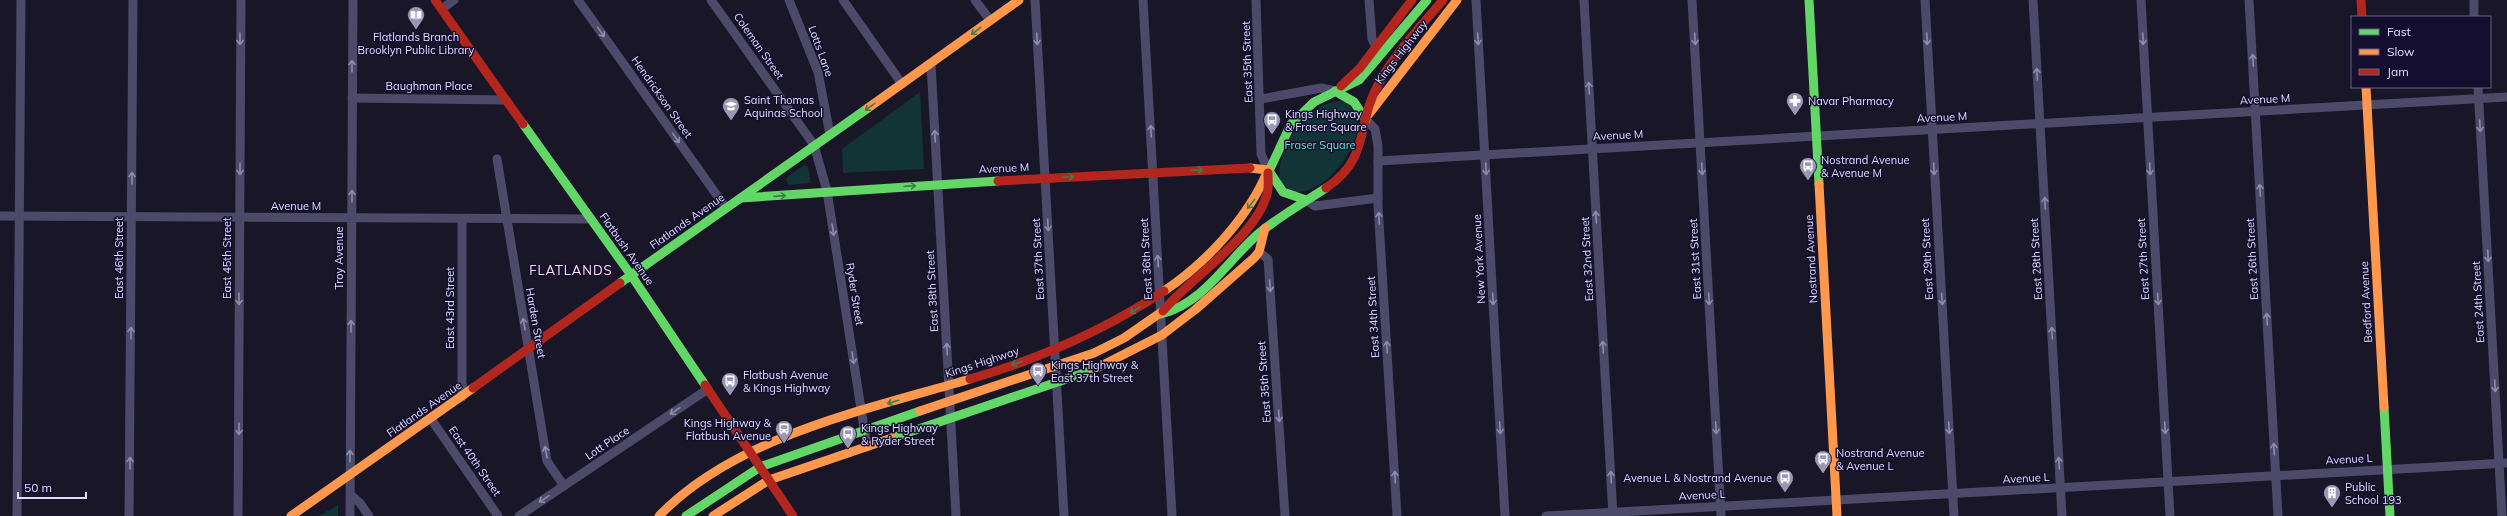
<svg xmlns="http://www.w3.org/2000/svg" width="2507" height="516" viewBox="0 0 2507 516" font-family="Mulish,sans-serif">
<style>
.green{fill:#123436}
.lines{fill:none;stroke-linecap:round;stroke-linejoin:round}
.street{stroke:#4c4a68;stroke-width:9}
.fast{stroke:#63d668;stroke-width:9}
.slow{stroke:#ff974d;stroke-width:9}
.jam{stroke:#b3261e;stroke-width:9}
.oneway{stroke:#3f7c4e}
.oneway2{stroke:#8f8cac}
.labels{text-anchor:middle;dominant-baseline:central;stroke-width:3;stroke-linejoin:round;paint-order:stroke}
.poi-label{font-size:11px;fill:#e0dcff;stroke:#140f2e;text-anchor:start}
.street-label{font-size:11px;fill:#e0dcff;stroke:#140f2e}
.park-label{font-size:11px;fill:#5aedc9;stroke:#140f2e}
.quarter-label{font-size:13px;letter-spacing:1px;fill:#ffdef3;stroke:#140f2e}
</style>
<rect width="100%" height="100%" fill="#191627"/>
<!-- green -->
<g class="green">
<polygon points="920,92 924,169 843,173 842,149"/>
<path d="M1346 101C1349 106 1356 111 1358 116 1359 120 1358 127 1357 131 1351 158 1323 195 1292 192L1280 181C1275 147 1310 98 1346 101Z"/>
<polygon points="804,165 808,167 811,183 788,185 786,178"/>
<polygon points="338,505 338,516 319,516"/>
</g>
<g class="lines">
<!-- street -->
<g class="street">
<polyline points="578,0 726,208"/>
<polyline points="711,0 814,145 827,191 867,447"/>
<polyline points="789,0 818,72 830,135"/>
<polyline points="843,0 902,84"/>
<polyline points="975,0 990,20"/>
<polyline points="1035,0 1064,516"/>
<polyline points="1143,0 1172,516"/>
<polyline points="1256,0 1261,154 1268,170"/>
<polyline points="1369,0 1372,39 1376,47"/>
<polyline points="1476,0 1505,516"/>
<polyline points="1584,0 1613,516"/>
<polyline points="1692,0 1721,516"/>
<polyline points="1925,0 1954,516"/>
<polyline points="2033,0 2062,516"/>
<polyline points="2141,0 2170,516"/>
<polyline points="2249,0 2278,516"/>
<polyline points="2474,0 2474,17"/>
<polyline points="442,9 454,0"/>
<polyline points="931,64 956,516"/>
<polyline points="2478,87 2502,516"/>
<polyline points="352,98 506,100"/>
<polyline points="1261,99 1321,88 1335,91"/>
<polyline points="1366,120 1375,129 1378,146 1378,205 1397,516"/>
<polyline points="497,159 547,461 564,486"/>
<polyline points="1378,161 2507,97"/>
<polyline points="1306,200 1315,206 1378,198"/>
<polyline points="0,216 591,219"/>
<polyline points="1259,252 1268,259 1285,516"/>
<polyline points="462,397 462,219"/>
<polyline points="431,419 498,516"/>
<polyline points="351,495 360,503 369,516"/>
<polyline points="17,516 21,0"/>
<polyline points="129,516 133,0"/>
<polyline points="238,516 241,0"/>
<polyline points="350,516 353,0"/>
<polyline points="519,516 708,389"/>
<polyline points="1546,516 2507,463"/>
</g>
<!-- fast -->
<g class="fast">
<polyline points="1809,0 1819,184"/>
<polyline points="1335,91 1354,102 1366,120"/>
<polyline points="523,124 631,275 705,385"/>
<polyline points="1269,171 1283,192 1306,200"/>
<polyline points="1268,173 1291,124 1314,102 1359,80 1427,0"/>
<polyline points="741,198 998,181"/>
<polyline points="620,283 868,108"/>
<path d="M1161 314C1204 303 1227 261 1258 234 1280 216 1303 203 1326 188"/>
<polyline points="2384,407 2390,516"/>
<polyline points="892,438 1093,370"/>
<polyline points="686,516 760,467 920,411"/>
</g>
<!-- slow -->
<g class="slow">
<polyline points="2366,87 2384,407"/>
<polyline points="868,108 1019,0"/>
<polyline points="1369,114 1457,0"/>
<polyline points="1819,184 1837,516"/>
<path d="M1164 291C1206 263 1249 217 1268 170L1250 168"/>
<polyline points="1093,370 1162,335 1196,309 1254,258 1259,252 1265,228"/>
<polyline points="920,411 1094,353 1124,338 1163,311"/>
<polyline points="291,516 473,388"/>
<path d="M659 516C736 436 866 410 970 379"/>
<polyline points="713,516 769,480 892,438"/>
</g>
<!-- jam -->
<g class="jam">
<polyline points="435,0 523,124"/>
<polyline points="2361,0 2362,17"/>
<polyline points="1341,86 1360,68 1412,0"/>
<polyline points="998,181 1250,168"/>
<path d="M1326 188C1371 158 1356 124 1378 85 1395 53 1420 27 1443 0"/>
<path d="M1163 311C1192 276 1255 238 1267 194 1269 188 1268 179 1268 173"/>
<path d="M970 379C1039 359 1103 331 1164 291"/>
<polyline points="705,385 793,516"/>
<polyline points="473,388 620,283"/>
</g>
</g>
<!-- one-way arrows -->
<defs><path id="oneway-shaft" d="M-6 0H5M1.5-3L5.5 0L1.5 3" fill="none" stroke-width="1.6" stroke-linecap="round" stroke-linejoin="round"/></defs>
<g class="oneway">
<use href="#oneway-shaft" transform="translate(976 31) rotate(143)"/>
<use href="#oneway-shaft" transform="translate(870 107) rotate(144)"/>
<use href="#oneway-shaft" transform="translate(1197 170) rotate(-2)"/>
<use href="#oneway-shaft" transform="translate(1068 177) rotate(-3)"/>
<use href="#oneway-shaft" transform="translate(910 186) rotate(-4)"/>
<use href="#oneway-shaft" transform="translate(780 196) rotate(-4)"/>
<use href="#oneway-shaft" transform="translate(1251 204) rotate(128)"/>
<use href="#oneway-shaft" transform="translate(1135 310) rotate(147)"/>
<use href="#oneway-shaft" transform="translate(1017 363) rotate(162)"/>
<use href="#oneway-shaft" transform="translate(893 402) rotate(164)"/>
</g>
<g class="oneway2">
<use href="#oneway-shaft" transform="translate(601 32) rotate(55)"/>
<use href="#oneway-shaft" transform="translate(240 39) rotate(90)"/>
<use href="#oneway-shaft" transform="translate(1037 39) rotate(87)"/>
<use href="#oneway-shaft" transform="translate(1478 39) rotate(87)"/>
<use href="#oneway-shaft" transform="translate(1695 39) rotate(87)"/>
<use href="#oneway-shaft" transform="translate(1927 39) rotate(87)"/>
<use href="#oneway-shaft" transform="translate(2143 39) rotate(87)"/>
<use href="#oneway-shaft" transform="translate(2253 60) rotate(-93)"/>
<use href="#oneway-shaft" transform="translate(352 66) rotate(-90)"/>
<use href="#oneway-shaft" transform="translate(2037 74) rotate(-93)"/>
<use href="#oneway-shaft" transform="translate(1589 88) rotate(-93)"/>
<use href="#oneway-shaft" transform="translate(2480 126) rotate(87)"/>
<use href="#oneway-shaft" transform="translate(1151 131) rotate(-93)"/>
<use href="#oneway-shaft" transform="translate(935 136) rotate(-93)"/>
<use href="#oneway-shaft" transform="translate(676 138) rotate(55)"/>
<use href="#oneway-shaft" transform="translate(240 169) rotate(90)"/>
<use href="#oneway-shaft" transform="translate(1486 169) rotate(87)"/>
<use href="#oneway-shaft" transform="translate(1702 169) rotate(87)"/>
<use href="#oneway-shaft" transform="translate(1934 169) rotate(87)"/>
<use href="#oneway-shaft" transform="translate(2150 169) rotate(87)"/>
<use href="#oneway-shaft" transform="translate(132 178) rotate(-90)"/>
<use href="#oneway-shaft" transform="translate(2260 190) rotate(-93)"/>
<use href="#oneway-shaft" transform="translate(352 196) rotate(-90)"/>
<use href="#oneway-shaft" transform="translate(2045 203) rotate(-93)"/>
<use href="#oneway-shaft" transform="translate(1596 217) rotate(-93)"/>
<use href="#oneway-shaft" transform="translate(1379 218) rotate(-93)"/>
<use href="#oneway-shaft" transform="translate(1048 225) rotate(87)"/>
<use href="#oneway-shaft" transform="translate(833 230) rotate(81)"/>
<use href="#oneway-shaft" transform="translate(2488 256) rotate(87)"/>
<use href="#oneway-shaft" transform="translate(1158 261) rotate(-93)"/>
<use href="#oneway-shaft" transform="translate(1270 286) rotate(86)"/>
<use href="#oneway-shaft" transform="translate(239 299) rotate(90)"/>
<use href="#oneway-shaft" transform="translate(1493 299) rotate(87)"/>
<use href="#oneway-shaft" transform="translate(1709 299) rotate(87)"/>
<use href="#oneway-shaft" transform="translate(1942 299) rotate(87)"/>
<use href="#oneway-shaft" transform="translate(2158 299) rotate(87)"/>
<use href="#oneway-shaft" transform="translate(2267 319) rotate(-93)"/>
<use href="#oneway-shaft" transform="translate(524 324) rotate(-100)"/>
<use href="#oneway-shaft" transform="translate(351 326) rotate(-90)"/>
<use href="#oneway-shaft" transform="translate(131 333) rotate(-90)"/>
<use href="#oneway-shaft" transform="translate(2052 333) rotate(-93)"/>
<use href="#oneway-shaft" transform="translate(1387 347) rotate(-93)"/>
<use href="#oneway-shaft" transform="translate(1603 347) rotate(-93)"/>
<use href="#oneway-shaft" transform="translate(947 349) rotate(-93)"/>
<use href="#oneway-shaft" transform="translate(853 358) rotate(81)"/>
<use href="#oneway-shaft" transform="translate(2495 386) rotate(87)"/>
<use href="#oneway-shaft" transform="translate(675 411) rotate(146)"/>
<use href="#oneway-shaft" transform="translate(1279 416) rotate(86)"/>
<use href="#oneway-shaft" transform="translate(1500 428) rotate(87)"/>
<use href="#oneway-shaft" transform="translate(1716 428) rotate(87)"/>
<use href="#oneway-shaft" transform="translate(1949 428) rotate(87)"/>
<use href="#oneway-shaft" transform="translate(2165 428) rotate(87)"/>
<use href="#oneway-shaft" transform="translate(239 429) rotate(90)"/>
<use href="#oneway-shaft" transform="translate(2274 449) rotate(-93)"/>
<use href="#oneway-shaft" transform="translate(546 452) rotate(-100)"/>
<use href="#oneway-shaft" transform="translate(350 456) rotate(-90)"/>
<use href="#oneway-shaft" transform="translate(130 463) rotate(-90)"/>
<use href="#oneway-shaft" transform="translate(2059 463) rotate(-93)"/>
<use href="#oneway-shaft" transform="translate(1395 477) rotate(-93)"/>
<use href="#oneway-shaft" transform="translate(1611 477) rotate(-93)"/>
<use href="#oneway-shaft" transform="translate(544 499) rotate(146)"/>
</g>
<!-- icons -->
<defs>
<symbol id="library-pin" viewBox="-11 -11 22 30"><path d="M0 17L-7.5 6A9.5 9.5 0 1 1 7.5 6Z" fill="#9a97b3" stroke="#140f2e"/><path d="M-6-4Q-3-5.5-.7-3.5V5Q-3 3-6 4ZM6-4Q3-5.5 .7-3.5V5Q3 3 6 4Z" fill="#fff"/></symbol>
<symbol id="pharmacy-pin" viewBox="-11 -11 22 30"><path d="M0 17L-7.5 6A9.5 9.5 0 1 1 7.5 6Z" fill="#9a97b3" stroke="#140f2e"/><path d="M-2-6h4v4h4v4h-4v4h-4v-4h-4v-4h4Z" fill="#fff"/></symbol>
<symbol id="school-pin" viewBox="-11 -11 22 30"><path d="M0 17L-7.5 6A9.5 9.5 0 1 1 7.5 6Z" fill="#9a97b3" stroke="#140f2e"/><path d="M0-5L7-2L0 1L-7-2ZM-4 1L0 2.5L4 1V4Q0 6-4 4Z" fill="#fff"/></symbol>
<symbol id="bus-pin" viewBox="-11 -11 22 30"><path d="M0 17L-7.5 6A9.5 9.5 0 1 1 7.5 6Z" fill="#9a97b3" stroke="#140f2e"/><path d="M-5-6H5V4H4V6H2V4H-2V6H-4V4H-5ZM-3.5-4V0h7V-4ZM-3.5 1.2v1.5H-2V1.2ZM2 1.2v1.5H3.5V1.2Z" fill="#fff"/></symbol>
<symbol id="building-pin" viewBox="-11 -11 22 30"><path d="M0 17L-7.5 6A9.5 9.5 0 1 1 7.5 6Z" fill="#9a97b3" stroke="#140f2e"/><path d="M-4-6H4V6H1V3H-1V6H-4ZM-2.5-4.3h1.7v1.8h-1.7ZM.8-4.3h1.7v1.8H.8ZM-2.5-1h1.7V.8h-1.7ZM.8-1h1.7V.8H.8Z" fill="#fff"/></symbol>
</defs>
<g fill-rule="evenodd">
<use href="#library-pin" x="406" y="5" width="20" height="27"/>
<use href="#pharmacy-pin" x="1785" y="91" width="20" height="27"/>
<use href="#school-pin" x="721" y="96" width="20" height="27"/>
<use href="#bus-pin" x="1262" y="110" width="20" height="27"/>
<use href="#bus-pin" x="1798" y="156" width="20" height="27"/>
<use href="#bus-pin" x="1028" y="361" width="20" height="27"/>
<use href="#bus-pin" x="720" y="371" width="20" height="27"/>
<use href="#bus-pin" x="774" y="419" width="20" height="27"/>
<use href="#bus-pin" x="838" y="424" width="20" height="27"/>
<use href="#bus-pin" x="1813" y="449" width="20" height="27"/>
<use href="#bus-pin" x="1775" y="468" width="20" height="27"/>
<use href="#building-pin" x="2322" y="483" width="20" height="27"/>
</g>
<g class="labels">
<!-- poi labels -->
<g class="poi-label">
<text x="416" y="37" text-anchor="middle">Flatlands Branch<tspan x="416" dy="13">Brooklyn Public Library</tspan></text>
<text x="744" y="100">Saint Thomas<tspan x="744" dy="13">Aquinas School</tspan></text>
<text x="1808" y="101">Navar Pharmacy</text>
<text x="1285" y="114">Kings Highway<tspan x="1285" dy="13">&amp; Fraser Square</tspan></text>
<text x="1821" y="160">Nostrand Avenue<tspan x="1821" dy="13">&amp; Avenue M</tspan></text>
<text x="1051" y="365">Kings Highway &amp;<tspan x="1051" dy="13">East 37th Street</tspan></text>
<text x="743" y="375">Flatbush Avenue<tspan x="743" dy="13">&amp; Kings Highway</tspan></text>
<text x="771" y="423" text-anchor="end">Kings Highway &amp;<tspan x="771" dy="13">Flatbush Avenue</tspan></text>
<text x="861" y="428">Kings Highway<tspan x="861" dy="13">&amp; Ryder Street</tspan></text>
<text x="1836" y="453">Nostrand Avenue<tspan x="1836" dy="13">&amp; Avenue L</tspan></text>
<text x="1772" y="478" text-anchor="end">Avenue L &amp; Nostrand Avenue</text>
<text x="2345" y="487">Public<tspan x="2345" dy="13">School 193</tspan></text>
</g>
<!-- street labels -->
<g class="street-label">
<text transform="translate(759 46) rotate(55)">Coleman Street</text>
<text transform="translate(821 51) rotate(70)">Lotts Lane</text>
<text transform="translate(1401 52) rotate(-52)">Kings Highway</text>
<text transform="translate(1247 62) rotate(-92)">East 35th Street</text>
<text x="429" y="86">Baughman Place</text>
<text transform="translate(662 97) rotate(55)">Hendrickson Street</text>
<text transform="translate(2265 99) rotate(-3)">Avenue M</text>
<text transform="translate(1942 117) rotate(-3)">Avenue M</text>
<text transform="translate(1618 135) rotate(-3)">Avenue M</text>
<text transform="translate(1004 168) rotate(-3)">Avenue M</text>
<text x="296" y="206">Avenue M</text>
<text transform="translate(687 221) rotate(-35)">Flatlands Avenue</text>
<text transform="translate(627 249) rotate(55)">Flatbush Avenue</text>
<text transform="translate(119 258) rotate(-90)">East 46th Street</text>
<text transform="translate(227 258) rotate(-90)">East 45th Street</text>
<text transform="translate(339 258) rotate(-90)">Troy Avenue</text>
<text transform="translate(1038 259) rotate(-93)">East 37th Street</text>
<text transform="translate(1146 259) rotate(-93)">East 36th Street</text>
<text transform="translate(1479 259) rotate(-93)">New York Avenue</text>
<text transform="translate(1587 259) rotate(-93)">East 32nd Street</text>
<text transform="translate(1695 259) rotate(-93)">East 31st Street</text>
<text transform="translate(1811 259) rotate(-93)">Nostrand Avenue</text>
<text transform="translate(1927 259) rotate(-93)">East 29th Street</text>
<text transform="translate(2036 259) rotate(-93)">East 28th Street</text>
<text transform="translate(2143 259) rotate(-93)">East 27th Street</text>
<text transform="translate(2252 259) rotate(-93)">East 26th Street</text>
<text transform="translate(932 291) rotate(-93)">East 38th Street</text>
<text transform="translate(855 294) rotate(81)">Ryder Street</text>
<text transform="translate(2366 302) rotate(-93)">Bedford Avenue</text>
<text transform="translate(2478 302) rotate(-93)">East 24th Street</text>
<text transform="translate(450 308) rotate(-90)">East 43rd Street</text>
<text transform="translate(1373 317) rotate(-93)">East 34th Street</text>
<text transform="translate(536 323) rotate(80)">Harden Street</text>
<text transform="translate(982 362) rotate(-18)">Kings Highway</text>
<text transform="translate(1264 382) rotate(-94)">East 35th Street</text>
<text transform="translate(424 409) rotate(-35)">Flatlands Avenue</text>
<text transform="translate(607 443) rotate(-34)">Lott Place</text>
<text transform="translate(2349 459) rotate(-3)">Avenue L</text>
<text transform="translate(475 461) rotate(55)">East 40th Street</text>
<text transform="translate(2026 478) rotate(-3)">Avenue L</text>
<text transform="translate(1702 495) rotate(-3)">Avenue L</text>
</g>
<!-- park labels -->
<g class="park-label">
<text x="1320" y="145">Fraser Square</text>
</g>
<!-- quarter labels -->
<g class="quarter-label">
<text x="571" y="270">FLATLANDS</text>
</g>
</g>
<!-- legend -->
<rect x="2351" y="16" width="140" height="72" fill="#140f2e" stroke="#666182"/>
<rect x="2359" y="29" width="20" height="6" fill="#63d668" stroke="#666182"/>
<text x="2387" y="36" font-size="12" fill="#e0dcff">Fast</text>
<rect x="2359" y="49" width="20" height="6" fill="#ff974d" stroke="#666182"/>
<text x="2387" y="56" font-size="12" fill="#e0dcff">Slow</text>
<rect x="2359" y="69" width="20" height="6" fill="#b3261e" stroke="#666182"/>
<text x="2387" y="76" font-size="12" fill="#e0dcff">Jam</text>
<!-- scale -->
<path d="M18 492v6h68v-6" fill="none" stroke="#e0dcff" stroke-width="2"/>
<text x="24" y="492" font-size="12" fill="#e0dcff" stroke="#140f2e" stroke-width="3" paint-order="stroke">50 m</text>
</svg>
